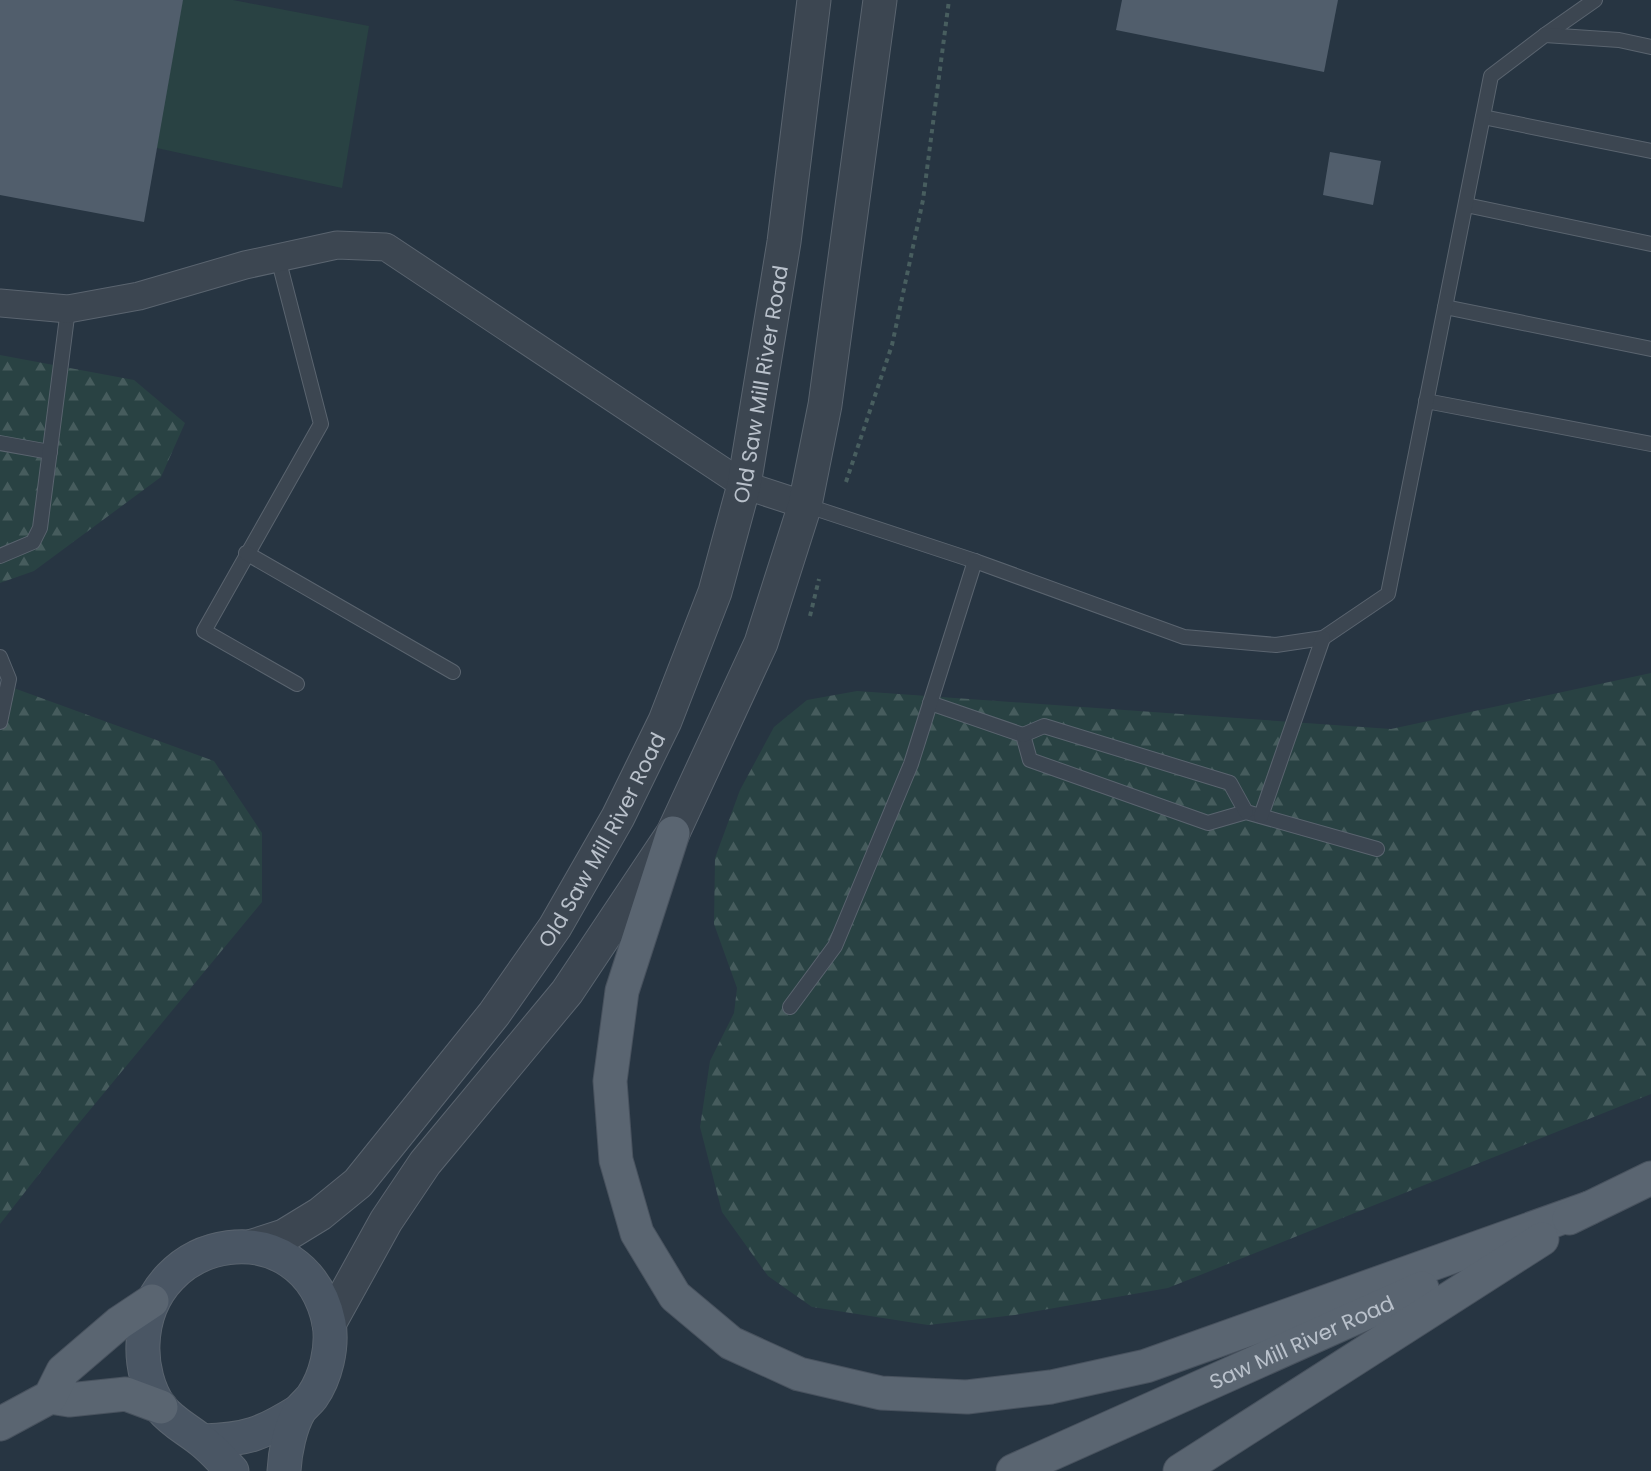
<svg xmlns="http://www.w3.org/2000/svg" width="1651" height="1471" viewBox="0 0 1651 1471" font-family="Poppins,sans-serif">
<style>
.forest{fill:url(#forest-firs)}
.garden{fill:#294243}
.building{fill:#515e6c}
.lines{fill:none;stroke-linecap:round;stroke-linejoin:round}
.service-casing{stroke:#5a646f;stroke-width:16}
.minor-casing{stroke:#5a646f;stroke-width:29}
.tertiary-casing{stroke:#5a646f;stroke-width:35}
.secondary-casing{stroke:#5a646f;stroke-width:35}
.primary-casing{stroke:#48525e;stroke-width:35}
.path{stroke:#485e5f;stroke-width:4;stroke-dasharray:4.5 4.5;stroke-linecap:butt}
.service{stroke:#3c4651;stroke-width:14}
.minor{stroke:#3c4651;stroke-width:27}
.tertiary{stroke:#3c4651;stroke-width:33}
.secondary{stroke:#4a5664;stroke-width:33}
.primary{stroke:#5a6571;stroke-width:33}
.labels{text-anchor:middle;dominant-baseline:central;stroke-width:6;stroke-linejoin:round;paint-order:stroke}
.street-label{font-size:21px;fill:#b9c1cb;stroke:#202b37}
</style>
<defs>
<pattern id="forest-firs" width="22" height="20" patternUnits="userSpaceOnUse" patternTransform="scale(1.5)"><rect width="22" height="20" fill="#294243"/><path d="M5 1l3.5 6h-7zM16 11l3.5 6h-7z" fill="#465c5d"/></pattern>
</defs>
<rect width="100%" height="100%" fill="#273542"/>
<!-- forest -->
<g class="forest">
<polygon points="0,355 134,380 185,423 161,477 34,571 0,583"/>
<polygon points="1651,673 1651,1094 1168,1288 1015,1315 928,1325 812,1307 768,1276 722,1212 700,1127 710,1061 734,1013 737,988 714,924 715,858 740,790 774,727 807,700 857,691 1391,729"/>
<polygon points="0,683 214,761 262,833 262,902 75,1128 0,1224"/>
</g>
<!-- garden -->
<polygon class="garden" points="176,0 233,0 369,26 342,188 152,147"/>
<!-- building -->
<g class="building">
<polygon points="0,0 183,0 144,222 0,195"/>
<polygon points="1122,0 1338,0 1324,72 1116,30"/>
<polygon points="1330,152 1381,161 1373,205 1323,195"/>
</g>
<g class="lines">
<defs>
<g id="service">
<polyline points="1545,35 1595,0"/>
<polyline points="1483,117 1651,151"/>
<polyline points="1466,205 1651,244"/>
<polyline points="278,258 321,424 204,631 297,684"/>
<polyline points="1445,307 1651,349"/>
<polyline points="1426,401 1651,444"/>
<polyline points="0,443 50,452"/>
<polyline points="805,505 975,561 1184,637 1276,645 1323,638 1388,594 1491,76 1545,35 1619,40 1651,47"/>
<polyline points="246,553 453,672"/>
<polyline points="0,556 33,542 40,528 68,309"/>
<polyline points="0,657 9,679 0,722"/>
<polyline points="930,703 1023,735 1030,760 1208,823 1246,812 1377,849"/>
<polyline points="1023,735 1044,726 1230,783 1246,812"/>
<polyline points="1261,816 1323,638"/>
<polyline points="790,1007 835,946 911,764 975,561"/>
</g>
<polyline id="minor" points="0,303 68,309 139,296 245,265 337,245 386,247 744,485 805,505"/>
<g id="tertiary">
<path id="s1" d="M253 1246 284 1236 320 1214 358 1183 494 1014 555 927 618 817 665 721 715 592 744 485 784 242 814 0"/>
<polyline points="329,1324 386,1221 425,1163 567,992 673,833 761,643 805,505 825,405 880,0"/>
</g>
<g id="secondary">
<path d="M203 1441C246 1440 262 1434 299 1411"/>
<path d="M232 1471C223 1461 214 1451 203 1442 189 1430 173 1423 161 1408 148 1391 142 1365 143 1344 147 1231 305 1207 329 1323 333 1347 326 1377 312 1397 309 1401 304 1405 300 1410 290 1427 285 1452 284 1471"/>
</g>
<g id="primary">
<polyline points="673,833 622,991 610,1081 616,1160 637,1233 675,1296 731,1343 799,1374 881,1393 967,1397 1051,1387 1146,1366 1589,1208"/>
<polyline points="1569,1218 1651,1178"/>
<polyline points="50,1397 69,1400 126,1394 161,1407"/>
<polyline points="0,1424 50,1397 63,1371 119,1323 152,1301"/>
<path id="s2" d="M1013 1471 1422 1288"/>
<polyline points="1180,1471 1542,1239"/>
</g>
</defs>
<!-- service casing -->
<use href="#service" class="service-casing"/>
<!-- minor casing -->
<use href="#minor" class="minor-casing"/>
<!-- tertiary casing -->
<use href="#tertiary" class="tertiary-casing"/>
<!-- secondary casing -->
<use href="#secondary" class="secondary-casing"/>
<!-- primary casing -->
<use href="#primary" class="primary-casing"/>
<!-- path -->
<g class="path">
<polyline points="846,482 892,345 923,200 949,0"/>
<polyline points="810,616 819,579"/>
</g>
<!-- service -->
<use href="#service" class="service"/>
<!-- minor -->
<use href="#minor" class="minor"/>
<!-- tertiary -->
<use href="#tertiary" class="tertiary"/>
<!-- secondary -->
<use href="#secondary" class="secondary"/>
<!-- primary -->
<use href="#primary" class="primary"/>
</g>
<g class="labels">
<!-- street labels -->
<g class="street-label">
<text stroke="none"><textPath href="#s1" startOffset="1032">Old Saw Mill River Road</textPath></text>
<text stroke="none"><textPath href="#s1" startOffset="546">Old Saw Mill River Road</textPath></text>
<text stroke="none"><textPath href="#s2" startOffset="316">Saw Mill River Road</textPath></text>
</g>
</g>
</svg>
